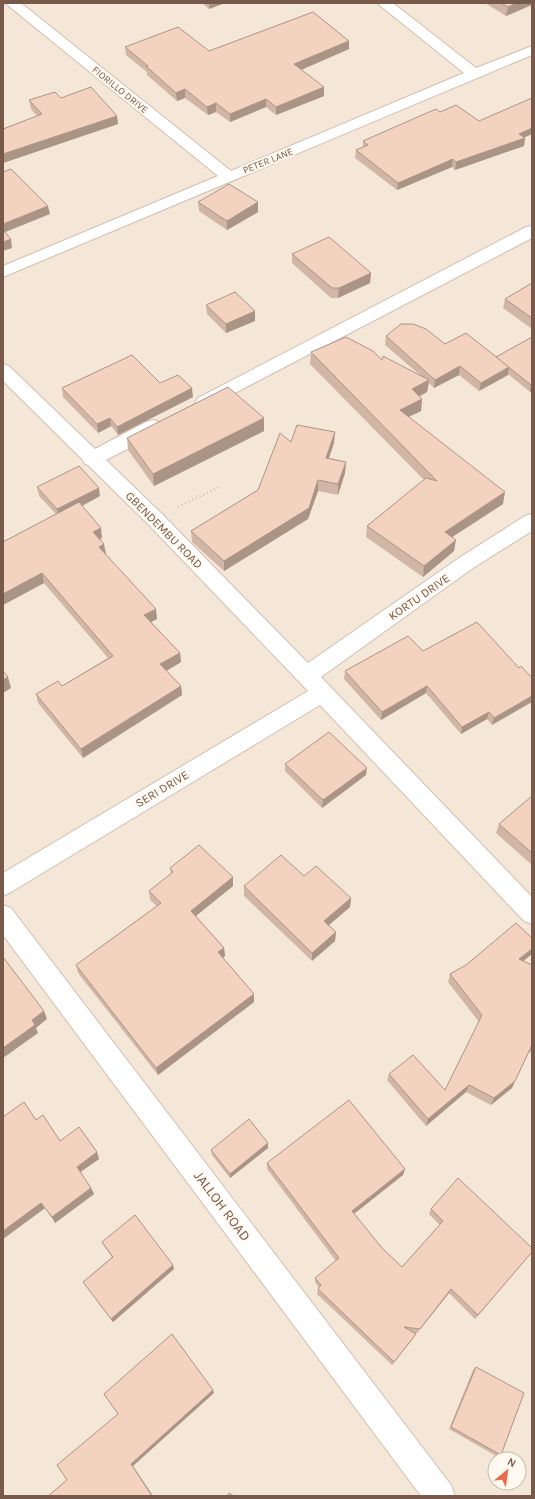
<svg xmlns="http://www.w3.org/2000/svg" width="535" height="1499" viewBox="0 0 535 1499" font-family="Karla,sans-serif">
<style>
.residential{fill:#f5e7d7;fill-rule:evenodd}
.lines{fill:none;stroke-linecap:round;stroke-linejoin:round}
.minor-casing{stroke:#d2beb1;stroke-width:2}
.path{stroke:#d8b6a2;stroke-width:2.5;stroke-dasharray:1 3;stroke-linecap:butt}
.minor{fill:#fff;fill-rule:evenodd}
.wall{fill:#d1b5a5}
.shaded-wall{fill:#aa9486}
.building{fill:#f3d3c0;stroke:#aa9486}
.labels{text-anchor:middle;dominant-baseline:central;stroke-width:4;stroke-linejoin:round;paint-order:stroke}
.far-street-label{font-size:10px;fill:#785a4b;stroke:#fff9f0}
.street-label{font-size:12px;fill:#785a4b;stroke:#fff9f0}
.near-street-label{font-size:14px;fill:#785a4b;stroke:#fff9f0}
</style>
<rect width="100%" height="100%" fill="#fdf5e9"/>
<!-- residential -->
<path class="residential" d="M3 3H532V1496H3ZM495 1459H519V1483H495Z"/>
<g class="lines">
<defs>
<g id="minor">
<polygon points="5,3 21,3 231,171 464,73 377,3 393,3 476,68 532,46 532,55 3,277 3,266 218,176"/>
<polygon points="532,226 532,238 210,406 204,408 198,406 195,402 198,398 526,227"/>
<polygon points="3,364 9,366 95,449 146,422 153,420 160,422 162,427 160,432 106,460 162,514 308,663 459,558 525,516 532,514 532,531 473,568 321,677 532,897 532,924 524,921 320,705 11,892 3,896 3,873 308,691 148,524 88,465 85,464 83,460 3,381"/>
<polygon points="3,905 11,908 451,1485 455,1496 421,1496 3,935"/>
</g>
</defs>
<!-- minor casing -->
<use href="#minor" class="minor-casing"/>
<!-- path -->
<polyline class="path" points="178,507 219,487"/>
<!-- minor -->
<use href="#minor" class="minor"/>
</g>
<!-- wall -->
<g class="wall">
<polygon points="202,3 225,3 209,9"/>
<polygon points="485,3 532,3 506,16"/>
<polygon points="349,41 349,49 301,70 324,96 276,115 266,107 230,122 216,112 208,115 185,98 177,101 147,75 147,72 126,55 125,47 209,51"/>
<polygon points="61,98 117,116 118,124 3,163 3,129 37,116 31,109 29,100"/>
<polygon points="440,112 479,121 525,138 524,146 455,170 452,167 397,190 355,158 356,150 363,147 363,141"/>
<polygon points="198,202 258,202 258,212 227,230 199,211"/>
<polygon points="292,254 371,273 370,283 338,298 331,298 292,263"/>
<polygon points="532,283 532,329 503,308 505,299"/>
<polygon points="206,305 255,321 226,333 207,314"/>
<polygon points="386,336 445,344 496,357 532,337 532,391 530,392 508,374 508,375 479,391 459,375 434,388 429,383 427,392 419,396 422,399 421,411 409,417 503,504 452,537 454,551 423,577 366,537 367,526 424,480 310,364 311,352 382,360 420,375 385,345"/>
<polygon points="160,383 193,397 118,435 111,426 98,433 63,397 62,388"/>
<polygon points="264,431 154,486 128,450 127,438"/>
<polygon points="291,442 334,443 329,458 346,462 345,473 338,495 318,491 308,519 224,571 192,542 191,531 258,490"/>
<polygon points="37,487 100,496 82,506 102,538 100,539 105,554 157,619 151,622 180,653 181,662 166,671 181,686 182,695 83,758 38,703 36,694 62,686 108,658 44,583 3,605 3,542 56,514 39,496"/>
<polygon points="423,651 519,668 492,725 487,719 461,734 426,693 381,720 344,679 345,671"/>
<polygon points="285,764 366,775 322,808 285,771"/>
<polygon points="532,796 532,865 496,833 499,824"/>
<polygon points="170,868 233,877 233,886 196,916 224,948 225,956 223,958 254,994 254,1002 158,1075 78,973 76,965 157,906 150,900 149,891 171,874"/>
<polygon points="304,876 351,898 350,907 329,925 336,932 335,941 312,961 244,896 244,886"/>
<polygon points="532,938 532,954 523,961 532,965 532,1053 529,1052 512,1088 491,1105 466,1092 426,1126 387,1080 389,1074 445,1090 479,1022 448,982 450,974"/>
<polygon points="3,1117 36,1120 60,1141 97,1152 99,1159 80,1172 91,1188 94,1194 55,1223 45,1208 3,1239"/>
<polygon points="268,1143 268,1148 230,1178 212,1155 211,1150"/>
<polygon points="267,1163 405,1169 403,1175 354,1214 382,1248 402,1267 440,1225 429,1214 431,1209 530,1254 475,1319 449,1293 417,1333 415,1333 414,1337 392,1365 317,1294 318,1289 319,1288 315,1282 315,1278 336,1261 267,1169"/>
<polygon points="102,1242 173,1265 174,1269 113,1322 83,1282 112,1257 104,1246"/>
<polygon points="476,1367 501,1455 498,1457 449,1429 473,1370"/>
</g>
<!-- shaded-wall -->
<g class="shaded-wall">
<polygon points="209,3 225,3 209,9"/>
<polygon points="517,3 532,3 532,5 506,16 508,7"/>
<polygon points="349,41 349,49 294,73 294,64"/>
<polygon points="324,87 324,96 276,115 276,107"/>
<polygon points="185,89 185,98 177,101 176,93"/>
<polygon points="266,99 266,107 230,122 230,114"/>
<polygon points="216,103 216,112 208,115 207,107"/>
<polygon points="117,116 118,124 3,163 3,154"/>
<polygon points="532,128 532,134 519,140 525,138 524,146 455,170 456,162"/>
<polygon points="453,159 452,167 397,190 398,183"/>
<polygon points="258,202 258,212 227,230 227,221"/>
<polygon points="48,206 50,214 3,233 3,224"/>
<polygon points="11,239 12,248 3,251 3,242"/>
<polygon points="371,273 370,283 338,298 339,288"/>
<polygon points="255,311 255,321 226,333 226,324"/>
<polygon points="460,366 459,375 434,388 435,380"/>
<polygon points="509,367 508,375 479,391 481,383"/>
<polygon points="429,380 427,392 411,401 412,389"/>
<polygon points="531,385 532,385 532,391 530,392"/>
<polygon points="192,388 193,397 118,435 117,427"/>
<polygon points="422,399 421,411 399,421 400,410"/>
<polygon points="110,418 111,426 98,433 97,424"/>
<polygon points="264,418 264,431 154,486 153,474"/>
<polygon points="335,432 334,443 325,469 326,458"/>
<polygon points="346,462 345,473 338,495 338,484"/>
<polygon points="318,480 318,491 308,519 224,571 224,561"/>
<polygon points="99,488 100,496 59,518 57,509"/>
<polygon points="505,492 503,504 443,543 445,532"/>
<polygon points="101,528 102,538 95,542 93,532"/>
<polygon points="456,540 454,551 423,577 424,566"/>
<polygon points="104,544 106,554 100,556 99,547"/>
<polygon points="42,573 44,583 3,605 3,594"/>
<polygon points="156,609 157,619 145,625 144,615"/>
<polygon points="180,653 181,662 161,674 160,664"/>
<polygon points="8,677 11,688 3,693 3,680"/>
<polygon points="181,686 182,695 83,758 81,749"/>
<polygon points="427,686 426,693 381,720 382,712"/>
<polygon points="532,696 532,702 492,725 494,718"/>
<polygon points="489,712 487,719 461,734 462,727"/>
<polygon points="367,768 366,775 322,808 323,800"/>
<polygon points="233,877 233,886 192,919 191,911"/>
<polygon points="351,898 350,907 323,930 324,921"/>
<polygon points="336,932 335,941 312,961 312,953"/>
<polygon points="224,948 225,956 219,961 218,952"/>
<polygon points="532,949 532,954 516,967 519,959"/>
<polygon points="254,994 254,1002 158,1075 156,1068"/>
<polygon points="44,1011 47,1019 36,1028 38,1033 3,1058 3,1048 32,1020"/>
<polygon points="515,1081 512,1088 491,1105 494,1098"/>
<polygon points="469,1085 466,1092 426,1126 428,1119"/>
<polygon points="268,1143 268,1148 230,1178 230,1174"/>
<polygon points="97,1152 99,1159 79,1173 77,1167"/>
<polygon points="405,1169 403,1175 351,1216 352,1211"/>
<polygon points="91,1188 94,1194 55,1223 52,1217"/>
<polygon points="41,1203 45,1208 3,1239 3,1231"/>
<polygon points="532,1252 475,1319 478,1315"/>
<polygon points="173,1265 174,1269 113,1322 111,1319"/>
<polygon points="451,1289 449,1293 417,1333 420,1329"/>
<polygon points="416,1334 414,1337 392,1365 394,1362"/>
<polygon points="213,1390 214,1393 133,1466 153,1496 152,1496 131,1464"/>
</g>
<!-- building -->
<g class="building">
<polygon points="501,3 517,3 508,7"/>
<polygon points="313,12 349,41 294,64 324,87 276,107 266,99 230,114 216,103 207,107 185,89 176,93 146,66 148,66 125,47 178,27 209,51"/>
<polygon points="91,87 117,116 3,154 3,129 42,114 29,100 55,92 61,98"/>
<polygon points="532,98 532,128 519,134 525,138 456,162 453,159 398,183 356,150 368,145 363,141 436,109 440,112 456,105 479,121"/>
<polygon points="11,169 48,206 3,224 3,172"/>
<polygon points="229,184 258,202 227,221 198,202"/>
<polygon points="3,230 11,239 3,242"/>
<polygon points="329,237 371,273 339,288 332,288 292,254"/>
<polygon points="532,283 532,318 505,299"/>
<polygon points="235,292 255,311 226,324 206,305"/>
<polygon points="401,324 413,324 426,329 445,344 466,333 509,367 481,383 460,366 435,380 386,336"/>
<polygon points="346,337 373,351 382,360 383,356 429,380 412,389 422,399 400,410 505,492 445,532 456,540 424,566 367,526 426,478 437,481 311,352"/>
<polygon points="532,337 532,385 531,385 496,357"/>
<polygon points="132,355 160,383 178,375 192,388 117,427 110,418 97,424 62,388"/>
<polygon points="228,387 264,418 153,474 127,438"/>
<polygon points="297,425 335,432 326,458 346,462 338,484 318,480 309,508 224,561 191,531 258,490 280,433 291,442"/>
<polygon points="79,466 99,488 57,509 37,487"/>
<polygon points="79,502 101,528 93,532 104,544 99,547 156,609 144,615 180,653 160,664 181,686 81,749 36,694 58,681 62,686 113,656 42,573 3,594 3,542"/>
<polygon points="477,622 519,668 521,666 532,678 532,696 494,718 489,712 462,727 427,686 382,712 345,671 408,636 423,651"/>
<polygon points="3,671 8,677 3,680"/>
<polygon points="329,732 367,768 323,800 285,764"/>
<polygon points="532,796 532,853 499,824"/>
<polygon points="199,845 233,877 191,911 224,948 218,952 254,994 156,1068 76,965 161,903 149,891 173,872 170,868"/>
<polygon points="281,855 304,876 316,866 351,898 324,921 336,932 312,953 244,886"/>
<polygon points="516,923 532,938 532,949 519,959 532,965 532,1045 515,1081 494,1098 469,1085 428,1119 389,1074 413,1055 445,1090 482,1015 450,974 466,965"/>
<polygon points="3,957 44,1011 32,1020 35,1025 3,1048"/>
<polygon points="349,1100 405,1169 352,1211 382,1248 402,1267 443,1221 431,1209 458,1178 532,1248 532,1252 478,1315 451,1289 420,1329 404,1327 416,1334 394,1362 318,1289 321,1285 315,1278 339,1258 267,1163"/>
<polygon points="24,1102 36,1120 43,1115 60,1141 79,1127 97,1152 77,1167 91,1188 52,1217 41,1203 3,1231 3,1117"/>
<polygon points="249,1119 268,1143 230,1174 211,1150"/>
<polygon points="135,1215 173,1265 111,1319 83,1282 113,1257 102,1242"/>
<polygon points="172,1334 213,1390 131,1464 152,1496 48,1496 67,1480 57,1465 118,1414 104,1394"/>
<polygon points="476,1367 524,1393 501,1455 451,1427"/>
<polygon points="229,1493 234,1496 227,1496"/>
</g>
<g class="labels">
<!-- far-street labels -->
<g class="far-street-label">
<text transform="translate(120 90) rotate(39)">FIORILLO DRIVE</text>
<text transform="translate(268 161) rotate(-22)">PETER LANE</text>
</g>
<!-- street labels -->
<g class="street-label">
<text transform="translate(164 530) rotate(45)">GBENDEMBU ROAD</text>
<text transform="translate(419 597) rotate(-35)">KORTU DRIVE</text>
<text transform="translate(162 789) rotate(-31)">SERI DRIVE</text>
</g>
<!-- near-street labels -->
<g class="near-street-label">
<text transform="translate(222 1206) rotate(53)">JALLOH ROAD</text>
</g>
</g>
<!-- border -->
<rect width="535" height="1499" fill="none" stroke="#785a4b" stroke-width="8"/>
<!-- north arrow -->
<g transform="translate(507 1471) rotate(29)"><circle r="19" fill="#fff9f0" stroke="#c9b9ae"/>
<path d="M0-3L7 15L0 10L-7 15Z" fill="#e86c4d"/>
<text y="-6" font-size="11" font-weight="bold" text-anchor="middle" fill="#785a4b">N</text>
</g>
</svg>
